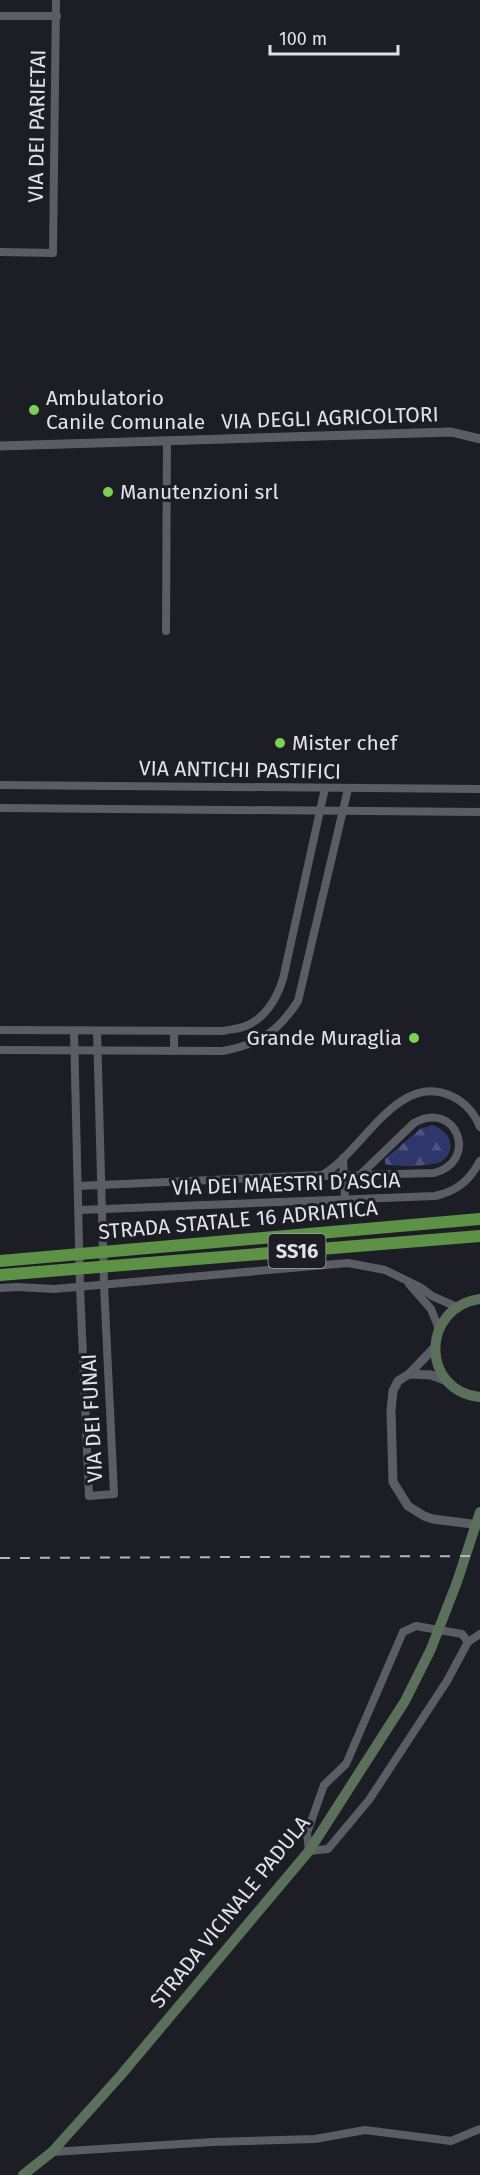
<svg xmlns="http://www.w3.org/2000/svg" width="480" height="2175" viewBox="0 0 480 2175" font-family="'Fira Sans',sans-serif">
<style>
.forest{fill:url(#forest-firs)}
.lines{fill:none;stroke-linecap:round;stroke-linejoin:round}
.minor{stroke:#5b5d65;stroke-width:8}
.tertiary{stroke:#5b5d65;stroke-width:9}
.secondary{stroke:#5b705a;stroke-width:10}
.trunk{stroke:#5c9146;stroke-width:12}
.rail{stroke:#b5b6bb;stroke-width:2;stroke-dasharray:10 10;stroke-linecap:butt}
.poi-dot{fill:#7bd155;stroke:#1d1e25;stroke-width:2}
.labels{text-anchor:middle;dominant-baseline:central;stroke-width:6;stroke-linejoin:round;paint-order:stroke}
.shield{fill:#1d1e25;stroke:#a6a7ad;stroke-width:1.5}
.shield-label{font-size:20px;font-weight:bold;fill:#e1e2e7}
.street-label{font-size:21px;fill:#e1e2e7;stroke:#1d1e25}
.poi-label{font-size:21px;fill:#e1e2e7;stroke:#1d1e25;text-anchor:start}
</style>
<defs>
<pattern id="forest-firs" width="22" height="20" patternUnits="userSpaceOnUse" patternTransform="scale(1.5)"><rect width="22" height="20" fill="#2f366c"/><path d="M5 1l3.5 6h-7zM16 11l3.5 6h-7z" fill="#4d5381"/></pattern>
</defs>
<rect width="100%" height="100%" fill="#1d1e25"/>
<!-- forest -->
<path class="forest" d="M432 1125C448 1129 459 1149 442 1161 434 1167 394 1167 385 1164V1159L420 1129Z"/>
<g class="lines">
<!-- minor -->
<g class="minor">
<polyline points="0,16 57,16"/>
<polyline points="0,252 53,253 56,0"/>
<polyline points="166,631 167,441"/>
<polyline points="0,785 480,789"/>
<polyline points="0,808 480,812"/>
<path d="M0 1030 223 1031C231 1029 241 1029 248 1025 267 1016 277 998 283 979L325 788"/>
<polyline points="74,1031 80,1287 89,1496 114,1494 104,1285 97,1031"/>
<polyline points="174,1031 174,1051"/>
<path d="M0 1050 223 1051C259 1044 278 1032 298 1001L348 789"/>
<polyline points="343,1158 345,1199"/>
<path d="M324 1176 434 1173C480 1161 456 1099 414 1123L361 1174"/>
<path d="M78 1186 322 1175C362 1153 396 1073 449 1095 464 1101 474 1112 480 1127"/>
<path d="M79 1210 435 1196C457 1191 469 1181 480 1161"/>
<polyline points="409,1284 431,1309 439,1329"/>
<polyline points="0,1288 17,1287 54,1289 348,1263 385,1270 420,1287 432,1296 457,1307"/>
<polygon points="416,1626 462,1634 468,1642 447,1681 369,1800 328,1849 309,1851 307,1833 324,1785 346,1764 403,1632"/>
<polyline points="468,1642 480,1634"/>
<polyline points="52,2152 213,2142 315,2139 365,2130 451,2141 480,2129"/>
</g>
<!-- tertiary -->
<g class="tertiary">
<polyline points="0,446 451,432 480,439"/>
<polyline points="435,1347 409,1374 398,1381 393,1391 391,1411 393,1482 408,1506 424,1516 433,1519 480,1525"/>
<polyline points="409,1374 431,1375 447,1381"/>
</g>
<!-- secondary -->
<g class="secondary">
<path d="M480 1299C421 1307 420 1391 480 1397"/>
<polyline points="23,2175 52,2152 121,2075 309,1851 405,1701 431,1649 457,1582 480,1512"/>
</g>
<!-- trunk -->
<g class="trunk">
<polyline points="0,1261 480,1219"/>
<polyline points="0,1275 480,1236"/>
</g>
<!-- rail -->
<polyline class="rail" points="0,1558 480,1556"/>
</g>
<!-- markers -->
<g class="poi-dot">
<circle cx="34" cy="410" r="6"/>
<circle cx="108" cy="492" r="6"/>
<circle cx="280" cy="743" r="6"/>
<circle cx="414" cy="1038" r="6"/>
</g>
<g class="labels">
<!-- shield labels -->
<rect class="shield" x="268.5" y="1234" width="57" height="34" rx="4.5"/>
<g class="shield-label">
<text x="297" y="1251">SS16</text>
</g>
<!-- street labels -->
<g class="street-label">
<text transform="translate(37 126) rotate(-89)">VIA DEI PARIETAI</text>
<text transform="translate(330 418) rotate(-2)">VIA DEGLI AGRICOLTORI</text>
<text transform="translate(240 770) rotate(1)">VIA ANTICHI PASTIFICI</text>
<text transform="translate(286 1184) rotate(-2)">VIA DEI MAESTRI D’ASCIA</text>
<text transform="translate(238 1220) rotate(-5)">STRADA STATALE 16 ADRIATICA</text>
<text transform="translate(92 1418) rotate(-93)">VIA DEI FUNAI</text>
<text transform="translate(230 1912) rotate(-51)">STRADA VICINALE PADULA</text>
</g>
<!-- poi labels -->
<g class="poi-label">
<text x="46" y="398">Ambulatorio<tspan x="46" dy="24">Canile Comunale</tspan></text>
<text x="120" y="492">Manutenzioni srl</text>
<text x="292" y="743">Mister chef</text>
<text x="402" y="1038" text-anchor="end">Grande Muraglia</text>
</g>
</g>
<!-- scale -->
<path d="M270 45v9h128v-9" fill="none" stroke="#e1e2e7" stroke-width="3"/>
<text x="279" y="45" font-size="18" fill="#e1e2e7" stroke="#1d1e25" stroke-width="4.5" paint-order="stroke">100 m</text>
</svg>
